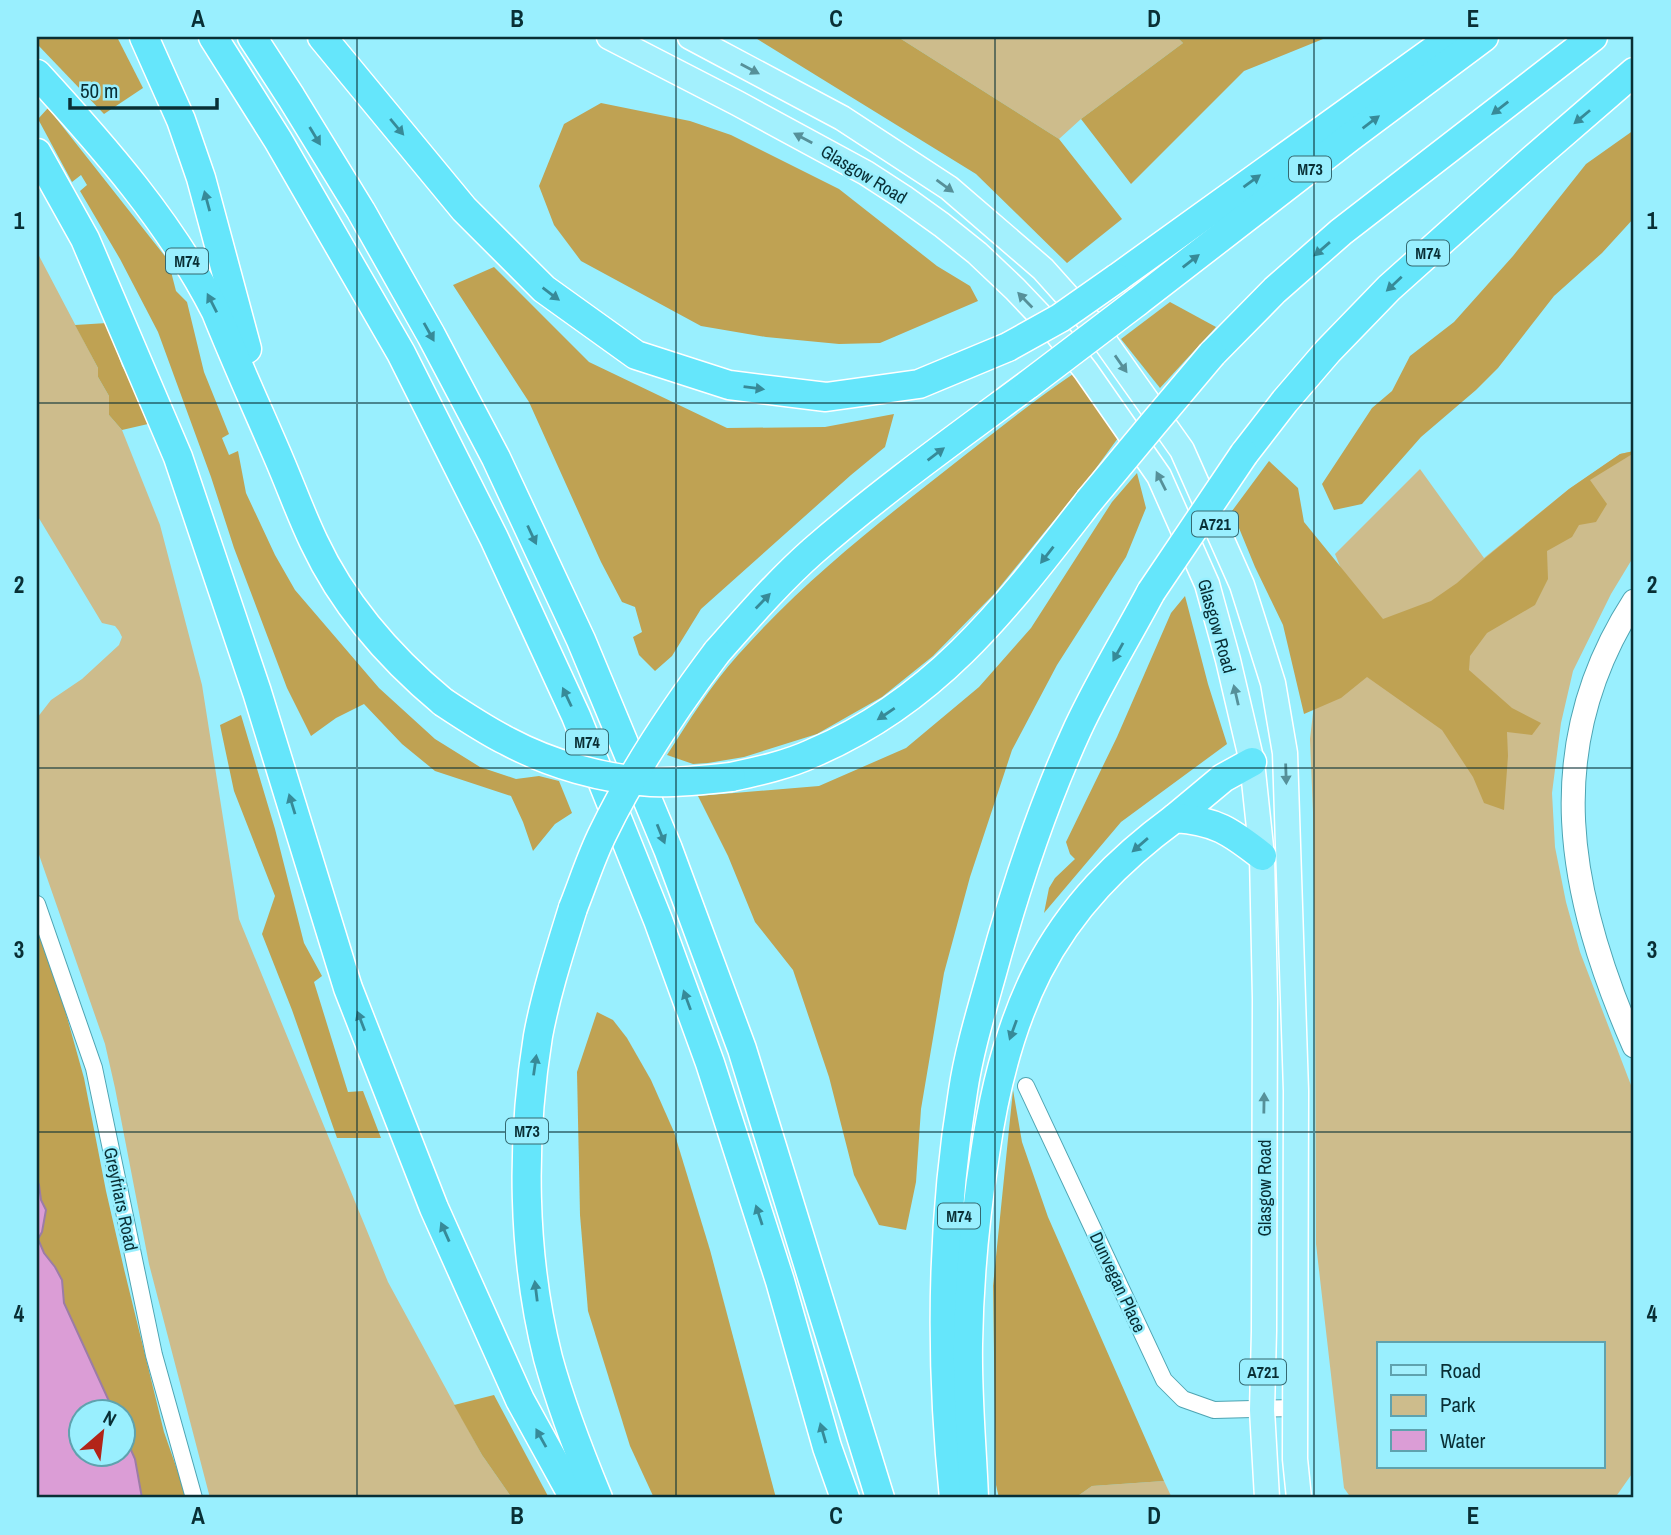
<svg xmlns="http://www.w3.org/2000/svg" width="1671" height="1535" viewBox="0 0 1671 1535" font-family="'Archivo Narrow',sans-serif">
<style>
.green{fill:#cdbc8c;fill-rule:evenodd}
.forest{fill:#bfa253}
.water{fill:#db9dd6;stroke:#9c7ca6;stroke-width:2}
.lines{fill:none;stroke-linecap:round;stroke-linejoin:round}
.street-casing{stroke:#4ea4b2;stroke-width:18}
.secondary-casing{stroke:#4ea4b2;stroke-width:25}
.primary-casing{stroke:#fff;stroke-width:27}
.highway-casing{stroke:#fff;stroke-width:31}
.street{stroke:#fff;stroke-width:16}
.secondary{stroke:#fff;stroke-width:23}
.primary{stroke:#a3f0fd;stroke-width:24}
.highway{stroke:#65e6fb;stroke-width:28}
.highway-bridge-casing{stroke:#fff;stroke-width:31;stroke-linecap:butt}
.highway-bridge{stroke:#65e6fb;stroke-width:28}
.oneway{fill:#569099}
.oneway2{fill:#378a98}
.grid{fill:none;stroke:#092f35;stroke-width:2;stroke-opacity:0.55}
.labels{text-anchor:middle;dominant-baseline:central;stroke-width:5;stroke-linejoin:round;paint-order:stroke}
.shield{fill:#99effe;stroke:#346971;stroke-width:2}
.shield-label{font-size:16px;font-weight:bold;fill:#092f35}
.street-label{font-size:18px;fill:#092f35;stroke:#99effe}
.neatline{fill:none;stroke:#092f35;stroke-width:2.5}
.grid-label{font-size:23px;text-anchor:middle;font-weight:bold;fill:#092f35}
</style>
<rect width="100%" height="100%" fill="#99effe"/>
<!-- green -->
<g class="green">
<polygon points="898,37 1177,37 1183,43 1081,119 1059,139"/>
<polygon points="37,252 98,368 98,377 109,396 109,415 122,430 160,525 202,685 239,919 388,1282 482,1455 512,1498 210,1498 149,1264 115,1088 105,1044 37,849 37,718 51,700 82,679 119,645 122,637 119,631 115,626 102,623 37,515"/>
<path d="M1634 451V556L1611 594 1573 671 1561 723 1552 793 1555 847 1566 902 1580 952 1634 1093V1471L1615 1498H1351L1344 1488 1316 1244 1315 982 1313 812 1310 739 1316 687 1362 620 1335 554 1420 469 1484 558 1569 489 1620 454ZM1379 1344H1603V1467H1379Z"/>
<polygon points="1164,1481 1172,1498 1075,1498 1092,1486"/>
</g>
<!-- forest -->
<g class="forest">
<polygon points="37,37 117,37 143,88 104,114 37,44"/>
<polygon points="754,37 898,37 1059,139 1122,219 1067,263 976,174"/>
<polygon points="1177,37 1328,37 1244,71 1131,184 1081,119 1183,43"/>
<polygon points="601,103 690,121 731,135 839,189 937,266 970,286 978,301 880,343 839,344 766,337 701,326 581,261 554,225 539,186 564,124"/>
<polygon points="48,108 168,260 176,291 187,302 204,372 229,434 222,438 229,455 238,451 246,493 275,555 295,590 379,688 435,739 480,767 516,779 539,776 559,781 572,813 555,824 533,851 523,822 511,796 435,771 402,744 364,704 336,718 311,736 287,688 234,548 211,477 158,332 120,259 80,191 87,185 81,175 72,182 38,119"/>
<polygon points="1634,130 1634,218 1602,253 1554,296 1498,368 1476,390 1421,437 1362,504 1334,510 1322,484 1372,408 1392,391 1410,356 1454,322 1513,256 1586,164"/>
<polygon points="494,267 589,362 727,428 825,427 894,414 885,447 851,475 701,609 672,656 655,671 639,655 633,637 642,632 635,607 622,602 601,562 529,402 453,285"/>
<polygon points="1170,302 1216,327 1160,388 1121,339"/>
<polygon points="107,323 122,366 135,388 148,424 122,430 109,415 109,396 98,377 98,368 75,325"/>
<path d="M1073 374 1118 438 1091 475 994 594 933 656 882 697 817 734 744 757 708 763 693 764 667 755C689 721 711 685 738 655 799 586 869 530 941 474 984 440 1028 405 1073 374Z"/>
<polygon points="1634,451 1634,453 1590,480 1607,504 1596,522 1579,525 1572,537 1547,551 1548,579 1535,605 1487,633 1470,656 1469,670 1512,708 1541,723 1532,735 1507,732 1508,756 1504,810 1484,803 1473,777 1442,730 1367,677 1341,698 1304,714 1283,625 1255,567 1232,511 1269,461 1298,488 1304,522 1383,619 1431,601 1457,583 1484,559 1569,489 1620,454"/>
<polygon points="1137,473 1146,508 1126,557 1057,665 1012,750 970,877 944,973 921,1109 916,1182 906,1230 879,1225 854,1175 829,1077 793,970 755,922 728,856 698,796 819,786 906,748 979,687 1031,628 1112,502"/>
<polygon points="1185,596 1208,684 1227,744 1121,822 1044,913 1049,888 1055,878 1075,859 1070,854 1066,842 1117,737 1171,613"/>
<polygon points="241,715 275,829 304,943 322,976 314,982 348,1092 363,1091 381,1138 337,1138 292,1010 262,934 275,896 234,791 220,725"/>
<polygon points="37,926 51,960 84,1078 106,1191 124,1269 164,1432 187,1498 142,1498 135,1459 123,1432 122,1412 114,1412 64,1303 62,1280 55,1267 44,1253 38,1239 42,1232 46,1210 41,1200 39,1185 37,1180"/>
<polygon points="597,1012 613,1020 627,1038 651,1080 674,1132 710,1250 776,1498 654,1498 630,1446 588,1311 580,1215 577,1072"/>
<polygon points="1013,1090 1022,1142 1048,1217 1164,1481 1092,1486 1075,1498 999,1498 996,1485 993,1286"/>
<polygon points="494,1395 549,1498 512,1498 482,1455 454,1405"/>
</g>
<!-- water -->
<polygon class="water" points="37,1180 39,1185 41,1200 46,1210 42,1232 38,1239 44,1253 55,1267 62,1280 64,1303 114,1412 80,1412 80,1454 122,1454 123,1432 135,1459 142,1498 37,1498"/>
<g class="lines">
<defs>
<g id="street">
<polyline points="37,904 94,1068 154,1355 194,1498"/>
<polyline points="1026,1086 1164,1380 1183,1399 1214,1410 1295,1408"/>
</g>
<path id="secondary" d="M1634 601C1539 748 1568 895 1634 1046"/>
<g id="primary">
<polyline points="609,37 737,103 866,173 903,197 942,225 977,253 1015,289 1055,331 1086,371 1159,476 1207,584 1228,660 1252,762 1262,856 1265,999 1264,1331 1262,1410 1267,1498"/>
<polyline points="690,37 842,118 949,188 1043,269 1094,326 1182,450 1242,585 1273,683 1285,753 1296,1091 1295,1459 1299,1498"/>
</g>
<g id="highway">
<polyline points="144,37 181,120 201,178 247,349"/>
<polyline points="213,37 278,140 401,353 494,538 576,716 658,920 710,1063 780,1281 827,1447 845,1498"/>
<polyline points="252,37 291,97 361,211 431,335 496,458 581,640 668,849 742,1049 880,1498"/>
<polyline points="322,37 464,209 544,289 636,355 729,385 826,397 919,384 1008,347"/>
<path d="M37 74C104 147 171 223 216 312 236 362 258 410 279 459 291 487 301 515 314 542 344 606 390 658 443 702"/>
<polyline points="37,153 85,239 178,457 257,692 348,988 434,1208 520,1400 574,1498"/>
<polyline points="1117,278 1452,37"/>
<polyline points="1137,302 1349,138 1484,37"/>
<polyline points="1212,354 1275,290 1341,232 1593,37"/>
<polyline points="1244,454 1285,401 1328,351 1389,288 1531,161 1634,72"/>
<path d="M717 652C748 617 778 582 813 551 882 491 956 438 1029 384"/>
<path d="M731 777C759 771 787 765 813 753 938 700 1008 605 1089 501"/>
<polyline points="1175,818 1223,778 1252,762"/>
<path d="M573 908C560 950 546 993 538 1036 521 1141 522 1255 548 1358 561 1406 579 1452 598 1498"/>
<path d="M954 1498C940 1363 941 1225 963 1091 969 1051 981 1012 992 973 1015 889 1042 806 1078 728 1100 681 1127 637 1151 592"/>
<path d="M974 1498C972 1447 967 1395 968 1344 969 1280 975 1217 985 1154 994 1091 1009 1028 1038 971 1071 907 1118 860 1175 818 1216 821 1230 831 1262 856"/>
</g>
</defs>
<!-- street casing -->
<use href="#street" class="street-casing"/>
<!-- secondary casing -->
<use href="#secondary" class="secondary-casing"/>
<!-- primary casing -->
<use href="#primary" class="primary-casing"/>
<!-- highway casing -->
<use href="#highway" class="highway-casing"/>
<!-- street -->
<use href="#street" class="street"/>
<!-- secondary -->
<use href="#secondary" class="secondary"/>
<!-- primary -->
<use href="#primary" class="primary"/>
<!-- highway -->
<use href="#highway" class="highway"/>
<defs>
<g id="highway-bridge">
<polyline points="1008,347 1060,318 1117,278"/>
<polyline points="1029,384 1137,302"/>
<polyline points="1089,501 1153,424 1212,354"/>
<polyline points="1151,592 1244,454"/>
<path d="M443 702C464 716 485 730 507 741 550 764 603 779 651 782 678 783 705 780 731 777"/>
<path d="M573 908C583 883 591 857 603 833 634 769 674 709 717 652"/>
</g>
</defs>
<!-- highway-bridge casing -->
<use href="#highway-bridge" class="highway-bridge-casing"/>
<!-- highway-bridge -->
<use href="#highway-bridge" class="highway-bridge"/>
</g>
<!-- one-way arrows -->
<defs><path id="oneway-solid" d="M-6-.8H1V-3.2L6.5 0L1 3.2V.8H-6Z" transform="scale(1.75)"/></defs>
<g class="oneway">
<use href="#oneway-solid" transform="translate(750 69) rotate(28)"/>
<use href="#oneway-solid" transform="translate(803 138) rotate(-152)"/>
<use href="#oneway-solid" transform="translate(945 186) rotate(36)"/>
<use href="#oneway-solid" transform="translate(1025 300) rotate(-134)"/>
<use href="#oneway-solid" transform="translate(1121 364) rotate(55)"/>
<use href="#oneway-solid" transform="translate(1161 481) rotate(-117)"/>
<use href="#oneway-solid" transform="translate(1236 695) rotate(-103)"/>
<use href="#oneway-solid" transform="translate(1286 774) rotate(88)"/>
<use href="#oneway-solid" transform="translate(1264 1103) rotate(-89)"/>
</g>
<g class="oneway2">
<use href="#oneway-solid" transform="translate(1500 108) rotate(142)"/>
<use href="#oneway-solid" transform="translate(1582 117) rotate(140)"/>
<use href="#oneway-solid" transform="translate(1371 122) rotate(-37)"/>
<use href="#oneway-solid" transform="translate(397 127) rotate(50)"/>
<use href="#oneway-solid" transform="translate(315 136) rotate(59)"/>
<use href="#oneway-solid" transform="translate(1252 181) rotate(-36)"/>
<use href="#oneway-solid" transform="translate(207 201) rotate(-105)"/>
<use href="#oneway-solid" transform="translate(1322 249) rotate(139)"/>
<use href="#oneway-solid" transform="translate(1191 261) rotate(-38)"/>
<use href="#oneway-solid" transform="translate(1394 284) rotate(137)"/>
<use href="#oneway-solid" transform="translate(551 294) rotate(37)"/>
<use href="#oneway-solid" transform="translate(212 303) rotate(-117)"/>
<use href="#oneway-solid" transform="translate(429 332) rotate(61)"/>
<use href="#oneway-solid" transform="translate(754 388) rotate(7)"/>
<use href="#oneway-solid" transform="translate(936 454) rotate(-37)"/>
<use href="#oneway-solid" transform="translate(532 535) rotate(65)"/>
<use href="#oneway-solid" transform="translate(1047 555) rotate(128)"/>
<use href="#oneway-solid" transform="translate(763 601) rotate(-46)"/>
<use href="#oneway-solid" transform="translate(1118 652) rotate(119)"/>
<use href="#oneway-solid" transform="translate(567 697) rotate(-115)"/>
<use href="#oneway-solid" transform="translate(886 714) rotate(146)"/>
<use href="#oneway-solid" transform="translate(292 804) rotate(-107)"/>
<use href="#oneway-solid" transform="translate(661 834) rotate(68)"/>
<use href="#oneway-solid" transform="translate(1140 845) rotate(139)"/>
<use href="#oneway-solid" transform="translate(687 1000) rotate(-110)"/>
<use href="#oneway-solid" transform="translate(361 1021) rotate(-111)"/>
<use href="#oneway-solid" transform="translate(1013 1030) rotate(110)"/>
<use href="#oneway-solid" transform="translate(535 1065) rotate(-82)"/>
<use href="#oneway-solid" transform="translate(759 1215) rotate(-108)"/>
<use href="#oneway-solid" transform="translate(445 1232) rotate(-114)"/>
<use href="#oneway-solid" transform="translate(536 1291) rotate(-97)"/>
<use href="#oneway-solid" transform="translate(823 1433) rotate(-106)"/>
<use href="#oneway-solid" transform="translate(541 1438) rotate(-119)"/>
</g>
<!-- grid -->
<path class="grid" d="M357 37V1498M676 37V1498M995 37V1498M1314 37V1498M37 403H1634M37 768H1634M37 1132H1634"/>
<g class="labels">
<!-- shield labels -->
<g class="shield">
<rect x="1289" y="156.5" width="42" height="25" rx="5"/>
<rect x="1407" y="240.5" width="42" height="25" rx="5"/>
<rect x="166" y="248.5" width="42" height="25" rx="5"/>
<rect x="1192" y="511.5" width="46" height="25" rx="5"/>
<rect x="566" y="729.5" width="42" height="25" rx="5"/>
<rect x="506" y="1118.5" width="42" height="25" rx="5"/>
<rect x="938" y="1203.5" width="42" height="25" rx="5"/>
<rect x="1240" y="1359.5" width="46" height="25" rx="5"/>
</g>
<g class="shield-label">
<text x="1310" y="169">M73</text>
<text x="1428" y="253">M74</text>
<text x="187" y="261">M74</text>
<text x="1215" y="524">A721</text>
<text x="587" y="742">M74</text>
<text x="527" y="1131">M73</text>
<text x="959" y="1216">M74</text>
<text x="1263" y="1372">A721</text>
</g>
<!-- street labels -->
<g class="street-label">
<text transform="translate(864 174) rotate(31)">Glasgow Road</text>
<text transform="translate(1217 626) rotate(74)">Glasgow Road</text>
<text transform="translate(1264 1188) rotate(-90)">Glasgow Road</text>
<text transform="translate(121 1199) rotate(78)">Greyfriars Road</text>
<text transform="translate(1118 1282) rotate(65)">Dunvegan Place</text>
</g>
</g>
<!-- border -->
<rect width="1671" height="1535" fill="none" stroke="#99effe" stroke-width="77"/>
<!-- legend -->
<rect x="1377" y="1342" width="228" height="126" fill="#99effe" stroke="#5fa2ae" stroke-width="2"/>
<rect x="1391" y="1365" width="35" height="10" fill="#a3f0fd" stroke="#5fa2ae" stroke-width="2"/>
<text x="1440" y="1378" font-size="21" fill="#092f35">Road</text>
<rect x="1391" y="1395" width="35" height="21" fill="#cdbc8c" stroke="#5fa2ae" stroke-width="2"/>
<text x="1440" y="1412" font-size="21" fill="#092f35">Park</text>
<rect x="1391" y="1430" width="35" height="21" fill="#db9dd6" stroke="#5fa2ae" stroke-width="2"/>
<text x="1440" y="1448" font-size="21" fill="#092f35">Water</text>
<!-- north arrow -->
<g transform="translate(102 1433) rotate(28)"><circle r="33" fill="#99effe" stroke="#5fa2ae" stroke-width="2"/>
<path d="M0-5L12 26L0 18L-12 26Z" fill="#b22418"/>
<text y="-10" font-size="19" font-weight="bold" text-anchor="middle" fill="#092f35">N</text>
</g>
<!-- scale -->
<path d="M70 98v10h147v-10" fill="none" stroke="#092f35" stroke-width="3.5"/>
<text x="80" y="98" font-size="21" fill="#092f35" stroke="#99effe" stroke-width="5" paint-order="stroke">50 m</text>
<rect x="38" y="38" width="1594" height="1458" class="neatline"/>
<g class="grid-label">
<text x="198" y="27">A</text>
<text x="517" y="27">B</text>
<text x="836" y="27">C</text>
<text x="1154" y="27">D</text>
<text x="1473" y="27">E</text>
<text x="19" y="229">1</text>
<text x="1652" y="229">1</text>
<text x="19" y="593">2</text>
<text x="1652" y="593">2</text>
<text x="19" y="958">3</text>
<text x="1652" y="958">3</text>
<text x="19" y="1322">4</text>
<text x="1652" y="1322">4</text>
<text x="198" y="1524">A</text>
<text x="517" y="1524">B</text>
<text x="836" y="1524">C</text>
<text x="1154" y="1524">D</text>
<text x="1473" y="1524">E</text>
</g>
</svg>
